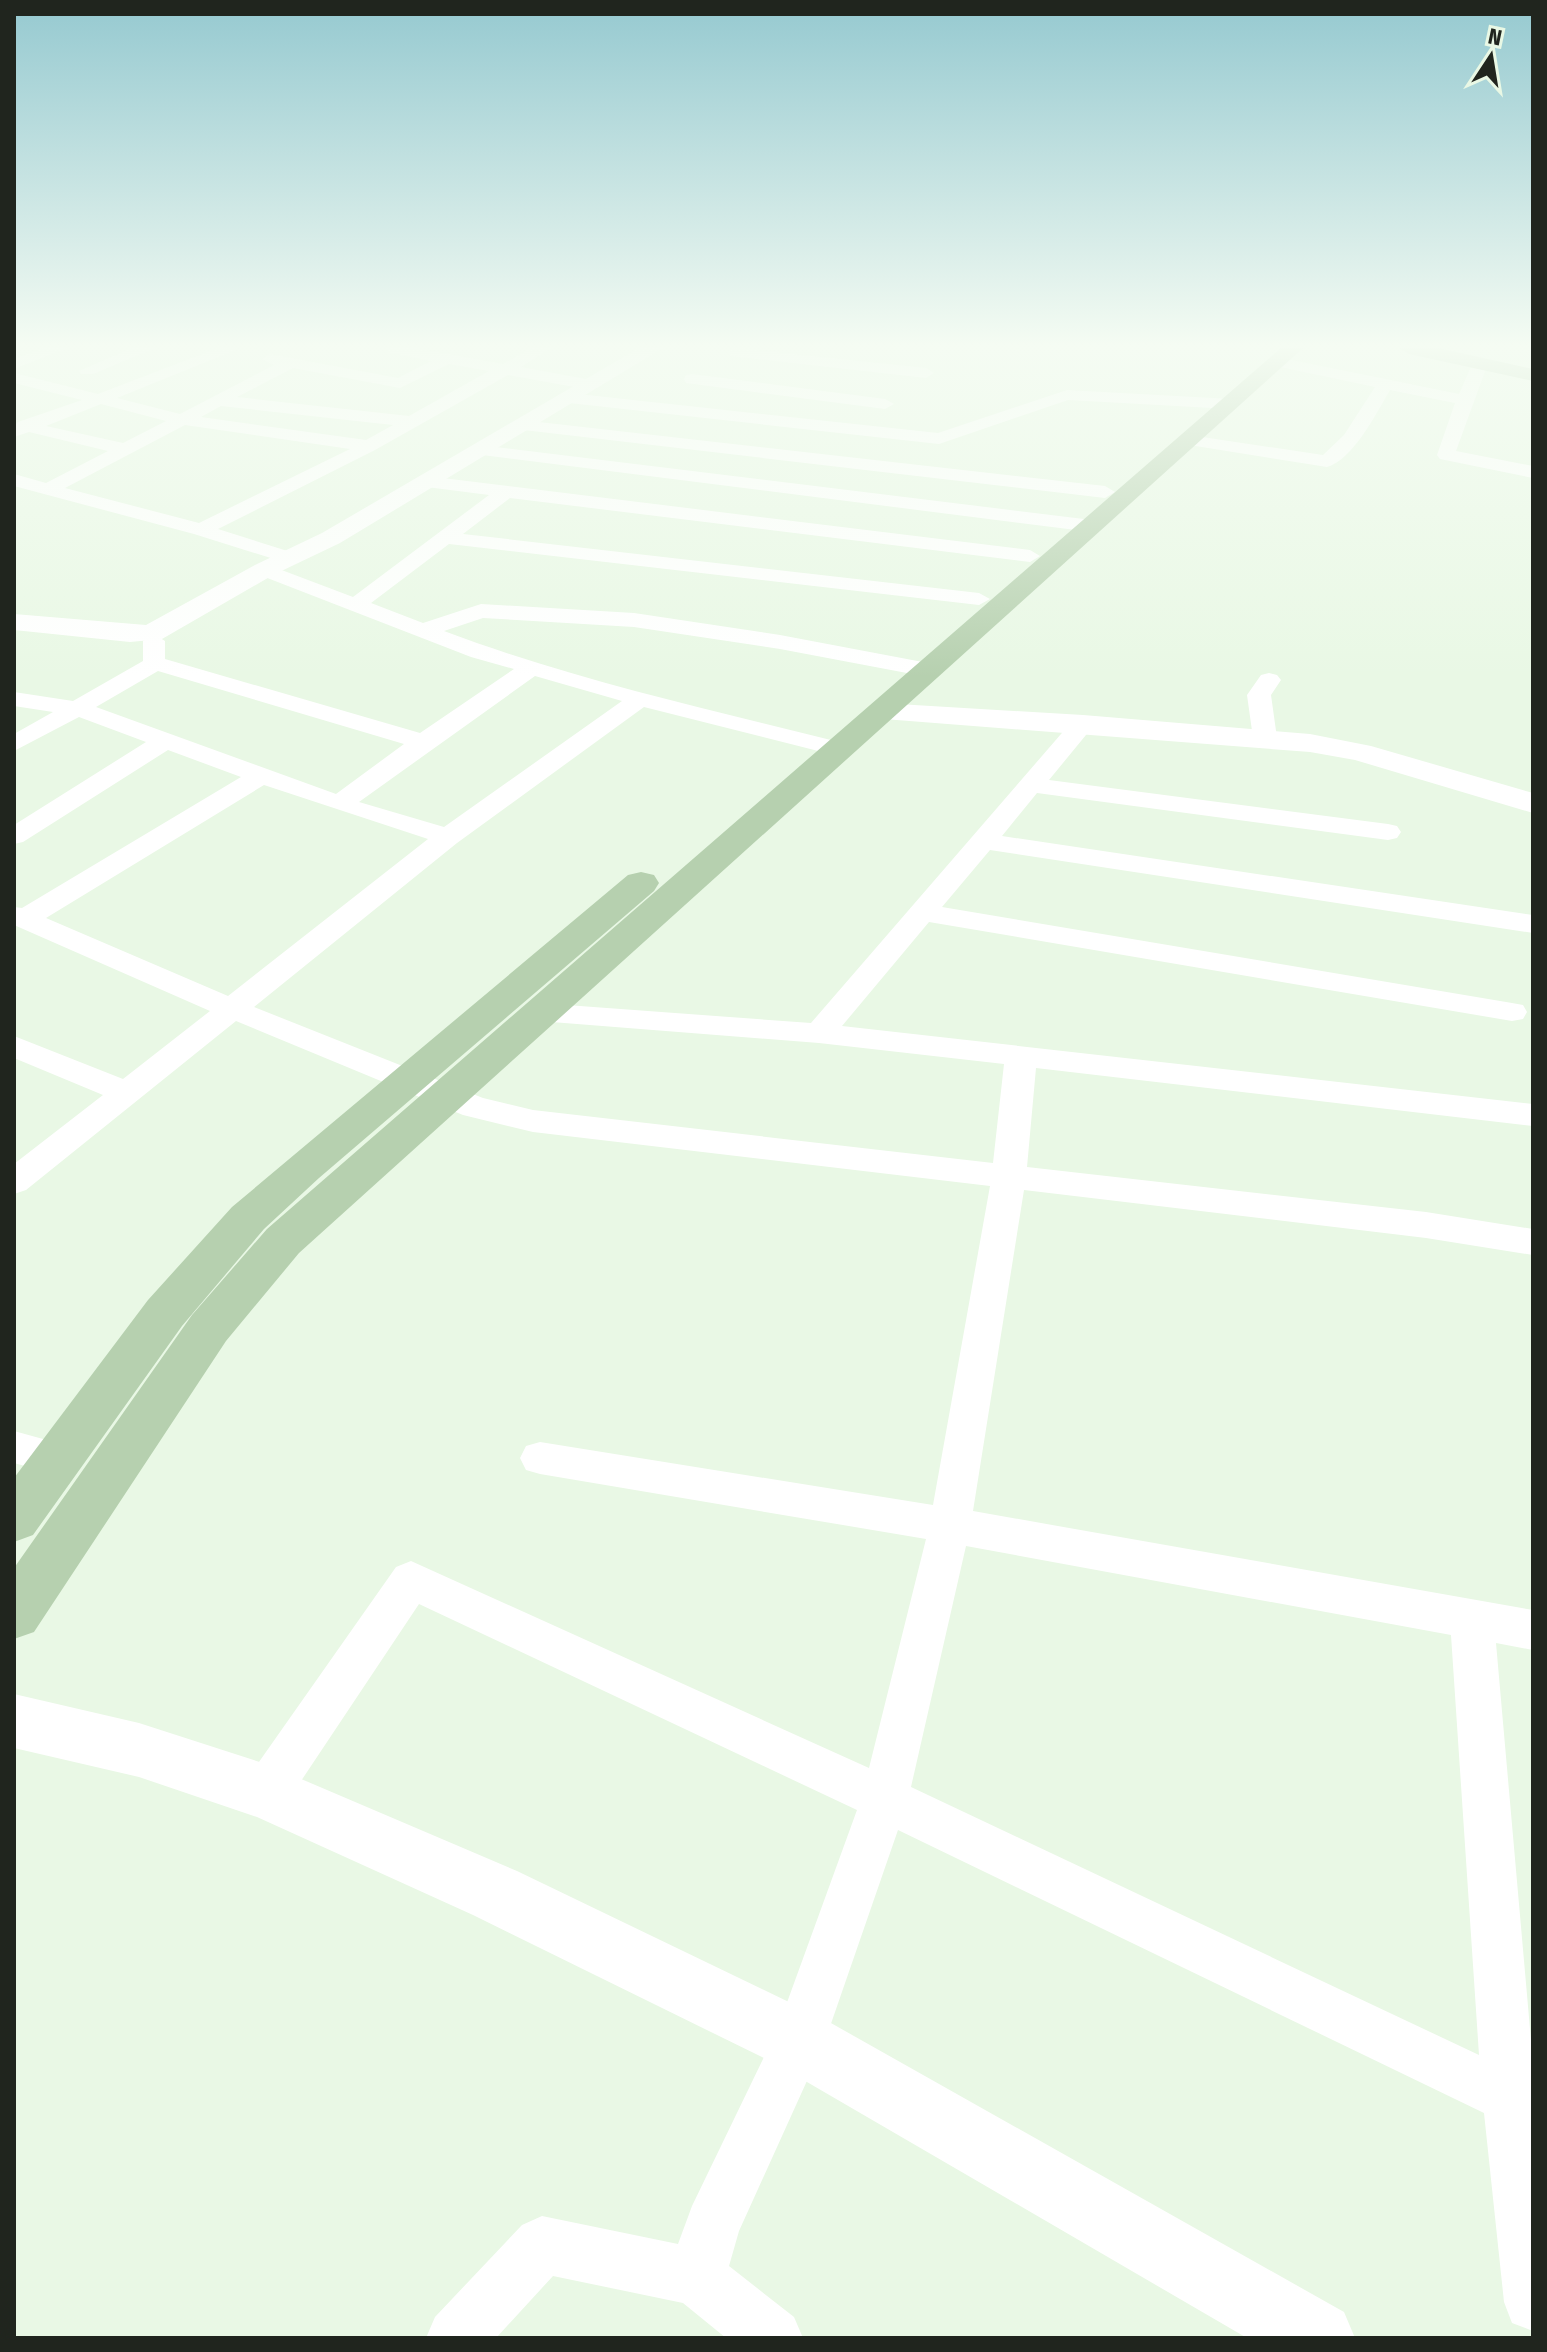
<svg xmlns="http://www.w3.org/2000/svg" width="1547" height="2352" viewBox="0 0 1547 2352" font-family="'Fira Sans Condensed',sans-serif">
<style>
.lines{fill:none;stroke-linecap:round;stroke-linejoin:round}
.minor{fill:#fff;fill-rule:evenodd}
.tertiary{fill:#fff;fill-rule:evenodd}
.primary{fill:#b6d0af;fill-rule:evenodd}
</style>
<rect width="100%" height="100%" fill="#e9f8e5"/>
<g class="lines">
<!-- minor -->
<g class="minor">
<polygon points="44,348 67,348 14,369 14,359"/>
<polygon points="132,348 155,348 93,374 81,374 79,371"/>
<path d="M218 348 238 349 117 398 180 414 274 365 262 359 270 354 398 378 431 361 387 352 386 348H415L503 364 531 348H551L521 367 591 380 599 385 591 390 508 375 375 450 218 529 297 554 300 558 297 562 290 564 194 534 14 486V474L46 483 108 451 29 432 14 437V426L18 422 82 400 14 383V373L98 394ZM449 364 489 371 409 416 237 397 293 368 400 388ZM101 404 166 421 123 443 46 426ZM221 406 393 425 366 440 201 417ZM185 425 350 449 199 523 65 488Z"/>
<polygon points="736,348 926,368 934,373 926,378 730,356 730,350"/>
<path d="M1277 357 1459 394 1474 360H1486L1488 363 1456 451 1533 466V478L1440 459 1437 455 1455 403 1390 390C1377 412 1353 460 1327 467L1183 444 1180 440 1183 436 1189 435 1323 455 1344 435 1375 387 1271 365V359Z"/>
<polygon points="692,374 885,399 894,404 885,409 686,383 684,379 686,375"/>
<polygon points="1067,390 1231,399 1240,404 1231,409 1068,400 939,444 569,403 560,398 569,393 938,433"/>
<polygon points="521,420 1105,486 1115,492 1105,498 515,429 512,425"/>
<polygon points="480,445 1092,520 1102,526 1092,532 474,454 471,450"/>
<path d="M426 476 1030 550 1040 556 1030 562 510 498 463 534 979 593 990 599 979 605 449 544 371 603 423 623 481 604 634 613 780 635 928 663 936 665 939 670 936 675 928 677 780 649 634 627 483 618 444 631C574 680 712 710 847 744L850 749 847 754 838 756 644 707 457 843 254 1007 483 1098 533 1110 993 1163 1004 1064 819 1043 539 1021 528 1019 524 1012 528 1005 539 1003 811 1023 1074 719H1092L1095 724 1049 780 1388 824 1397 826 1401 832 1397 838 1388 840 1037 793 1002 836 1533 915V933L990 850 942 907 1512 1003 1523 1005 1527 1012 1523 1019 1512 1021 929 922 842 1026 1533 1104V1126L1036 1068 1027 1167 1426 1212 1533 1229V1255L1426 1238 1024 1190 973 1511 1533 1610V1650L1496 1643 1533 2063V2331L1512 2323 1504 2302 1484 2113 898 1830 825 2041 739 2231 729 2266 794 2317 803 2338H726L683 2303 553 2276 496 2338H426L435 2317 522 2225 542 2216 678 2244 692 2206 777 2030 857 1810 419 1604 283 1808 266 1815 249 1808 242 1792 249 1776 396 1567 411 1561 869 1768 926 1539 540 1474 526 1470 520 1458 526 1446 540 1442 933 1505 990 1186 533 1132 463 1115 236 1021 26 1190 14 1194V1164L103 1095 14 1058V1036L123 1079 210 1011 14 925V907L22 908 241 777 168 750 23 842 14 844V825L146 742 79 717 14 751V734L53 712 14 706V692L73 701 143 661V641L154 634 165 641V659L420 733 514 669 471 657 257 574 254 570 264 564 271 566 353 597 489 495 419 486 417 482ZM158 671 404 744 336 794 96 707ZM535 676 622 701 444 827 359 802ZM264 785 428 839 228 996 46 918ZM966 1546 1451 1635 1479 2055 911 1787Z"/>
<polygon points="1269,673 1277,675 1281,680 1271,695 1277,738 1274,743 1256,743 1253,738 1247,695 1261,675"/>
<polygon points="14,1431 72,1447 78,1459 72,1471 58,1475 14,1463"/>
</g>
<!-- tertiary -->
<g class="tertiary">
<polygon points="639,348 663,348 340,543 273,575 162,639 130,642 14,630 14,614 146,625 255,565 322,533"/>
<polygon points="881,703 1083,715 1310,734 1371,746 1533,793 1533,813 1355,760 1310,752 871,718 866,712 871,706"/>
<polygon points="14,1694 139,1723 266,1764 517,1871 822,2018 1344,2312 1355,2338 1247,2338 776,2064 473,1915 257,1817 139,1777 14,1748"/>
</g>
<!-- primary -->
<g class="primary">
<polygon points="1281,348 1303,348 299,1253 226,1341 34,1632 14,1639 14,1568 192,1315 267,1229"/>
<polygon points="1399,348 1438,348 1533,369 1533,381 1409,354"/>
<polygon points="641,872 654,875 659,883 654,891 319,1178 264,1229 182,1326 33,1535 14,1542 14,1478 148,1300 232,1207 628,875"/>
</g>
</g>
<!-- sky -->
<linearGradient id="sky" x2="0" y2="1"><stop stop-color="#95c9d0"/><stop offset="0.51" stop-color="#f5fcf3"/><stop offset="1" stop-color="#f5fcf3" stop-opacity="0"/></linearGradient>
<rect width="1547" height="677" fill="url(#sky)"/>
<!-- border -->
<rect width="1547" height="2352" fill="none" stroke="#20251e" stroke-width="32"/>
<!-- north arrow -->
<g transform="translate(1491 56) rotate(12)" stroke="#e9f8e5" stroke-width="6" paint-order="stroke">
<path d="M0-6L14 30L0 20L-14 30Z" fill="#20251e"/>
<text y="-12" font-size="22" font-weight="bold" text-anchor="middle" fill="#20251e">N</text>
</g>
</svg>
